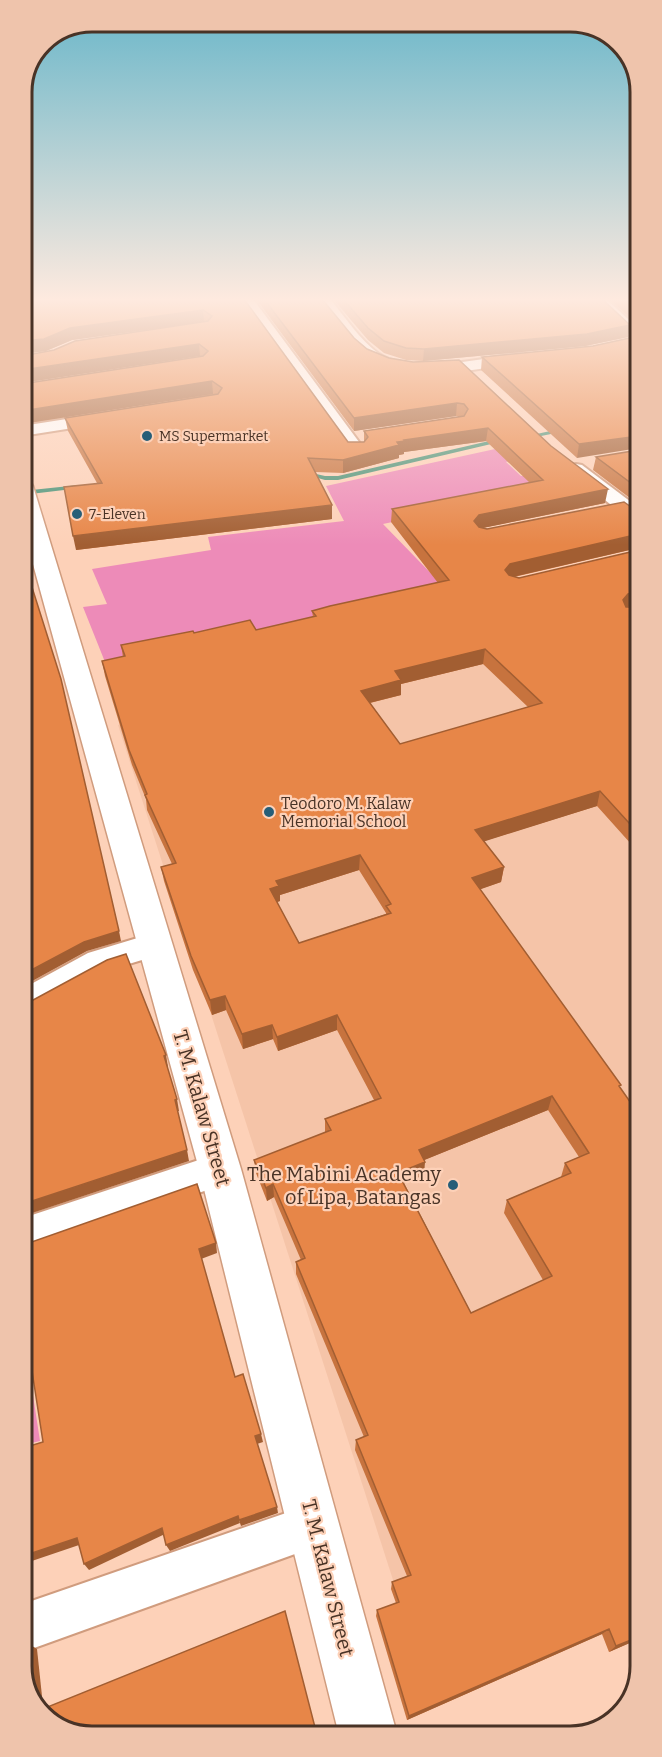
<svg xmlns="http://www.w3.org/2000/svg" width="662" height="1757" viewBox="0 0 662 1757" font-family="Bitter,serif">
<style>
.built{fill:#f5c4a8}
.green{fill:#ed8bb8}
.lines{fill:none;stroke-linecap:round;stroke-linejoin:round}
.stream{fill:#489277;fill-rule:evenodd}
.street-casing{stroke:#d09c7e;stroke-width:4}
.secondary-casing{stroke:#d09c7e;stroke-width:3}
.street{fill:#fff;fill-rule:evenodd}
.secondary{fill:#fff;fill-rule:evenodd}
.wall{fill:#c7733e;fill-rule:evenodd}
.shaded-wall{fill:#a25e32}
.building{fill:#e78648;stroke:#a25e32;stroke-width:1.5;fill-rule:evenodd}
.poi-dot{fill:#265e78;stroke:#fdd1b8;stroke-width:2}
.labels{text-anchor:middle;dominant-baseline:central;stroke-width:4.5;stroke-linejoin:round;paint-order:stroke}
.far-poi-label{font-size:14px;fill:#493326;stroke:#fdd1b8;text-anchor:start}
.poi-label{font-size:16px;fill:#493326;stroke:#fdd1b8;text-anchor:start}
.near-street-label{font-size:20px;fill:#493326;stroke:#fdd1b8}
.near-poi-label{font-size:20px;fill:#493326;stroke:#fdd1b8;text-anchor:end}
.rim{fill:none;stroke:#493326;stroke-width:3}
</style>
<rect width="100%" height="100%" fill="#fdd1b8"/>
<!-- built -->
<polygon class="built" points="496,632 640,770 641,1638 609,1652 553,1513 394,1583 118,725"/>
<!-- green -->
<g class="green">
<polygon points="532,441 548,454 506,462 521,476 527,475 544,490 383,524 451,594 105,662 83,607 107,604 92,569 211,550 208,537 344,521 326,486"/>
<polygon points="30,1376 40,1441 23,1445 23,1379"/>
</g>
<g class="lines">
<!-- stream -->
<g class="stream">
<polygon points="564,428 567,430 566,431 526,439 523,437"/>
<polygon points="502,438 504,439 504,441 338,480 325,480 300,473 303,471 325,476 338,476"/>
<polygon points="79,485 82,487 81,488 22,495 22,491"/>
</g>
<defs>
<g id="street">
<polygon points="239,299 253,299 362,446 365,450 362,454 350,454"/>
<path d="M316 299H330C345 317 360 340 379 354 412 376 482 358 520 353L528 358 520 363C477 368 410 386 370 362 351 350 329 317 316 299Z"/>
<polygon points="591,299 606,299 639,329 639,341 634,340"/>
<polygon points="105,413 111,414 113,418 111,422 22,436 22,426"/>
<polygon points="576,464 582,465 639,508 639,523 632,521 570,473 567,469 570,465"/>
<polygon points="154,933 165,937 169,945 165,953 109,970 33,1013 23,1017 22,989 88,953"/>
<polygon points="220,1153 233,1157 238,1169 233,1181 23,1254 23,1218"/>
<polygon points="315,1503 331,1509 337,1525 331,1541 23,1652 23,1604"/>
</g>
<polygon id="secondary" points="22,480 30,481 33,486 241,1169 397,1734 339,1735 199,1169 22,524"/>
</defs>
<!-- street casing -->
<use href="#street" class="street-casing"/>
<!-- secondary casing -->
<use href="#secondary" class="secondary-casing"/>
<!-- street -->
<use href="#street" class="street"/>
<!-- secondary -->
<use href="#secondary" class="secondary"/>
</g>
<!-- wall -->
<g class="wall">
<path d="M21 299H244L348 442H364V431L461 417 456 416 354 431 256 299H322L354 338 367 349 389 358 413 362 605 503 482 528 487 529 634 509 639 510V548H638L514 577 629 607H639L640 854 597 806 484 841 504 867 501 882 480 889 640 1116 641 1638 609 1652 602 1634 407 1720 376 1616 377 1610 396 1603 391 1589 392 1582 407 1576 355 1450 356 1440 364 1437 296 1274V1262L301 1260 274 1197 267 1201 256 1173 254 1160 325 1133V1119L374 1100 337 1030 278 1051 273 1039 243 1049 226 1010 212 1015 193 970 164 881 161 867 172 864 147 810 146 799 132 765 105 676 102 661 123 657 121 645 194 633 256 630 313 617 312 611 438 583 391 522 392 509 530 483 486 441 404 452V454L399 455V458L343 473 315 472 332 519 76 550 97 483 68 431 65 418 214 394 22 424 200 356 22 383V356L204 322 72 340 46 351 22 354ZM483 664 528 707 400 744 370 703 401 695V684ZM359 870 386 913V914L299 943 277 902 280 901V895ZM548 1110 579 1157 565 1163 561 1177 507 1200 504 1213 543 1280 471 1313 404 1183 424 1175V1160Z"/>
<polygon points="333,299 602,299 630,325 628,337 585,346 423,361 406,360 384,353 368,340"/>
<polygon points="609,299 639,299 639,326"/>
<polygon points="639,336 577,458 481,370 482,357 593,346"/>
<polygon points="639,450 639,505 593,470 596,457"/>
</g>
<!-- shaded-wall -->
<g class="shaded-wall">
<polygon points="203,310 204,322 72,340 46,351 22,354 22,341 70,328"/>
<polygon points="630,325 628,337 585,346 423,361 424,349"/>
<polygon points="199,344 200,356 22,383 22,370"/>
<polygon points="212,381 213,394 22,424 22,411"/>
<polygon points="457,403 456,416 354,431 354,418"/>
<polygon points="488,428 486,441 404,452 404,454 399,455 399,458 343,473 343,460 404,440"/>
<polygon points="639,436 639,448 577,458 579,444"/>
<polygon points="608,489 605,503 478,529 474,521 479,515"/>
<polygon points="332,505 332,519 76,550 73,536"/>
<polygon points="639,534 638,548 508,578 505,570 510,564"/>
<polygon points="639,591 639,604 624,608 623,600 628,594"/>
<polygon points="485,649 483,664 401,684 401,695 361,705 361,691 395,671"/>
<polygon points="600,791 597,806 473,845 475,830"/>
<polygon points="360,855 359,870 280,895 280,901 271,904 270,889 276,881"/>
<polygon points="504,867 501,882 470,893 472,878"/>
<polygon points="119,931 121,941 87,951 25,985 22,975 84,942"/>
<polygon points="225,996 226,1010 212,1015 210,1000"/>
<polygon points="337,1015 337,1030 278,1051 277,1037"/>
<polygon points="272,1025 273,1039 243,1049 242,1034"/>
<polygon points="166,1055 168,1067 166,1068 164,1056"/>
<polygon points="552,1096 548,1110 417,1163 419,1150"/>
<polygon points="177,1099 179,1111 177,1111 175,1100"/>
<polygon points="187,1150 189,1161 23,1216 23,1204"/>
<polygon points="425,1162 424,1175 397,1186 398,1173"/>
<polygon points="273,1184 274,1197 267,1201 266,1188"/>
<polygon points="216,1243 217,1253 201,1259 199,1249"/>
<polygon points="30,1358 35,1367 23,1372 23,1361"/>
<polygon points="261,1434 263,1442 257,1444 255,1436"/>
<polygon points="277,1507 278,1513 241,1526 239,1520"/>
<polygon points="238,1516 240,1523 170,1551 166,1545"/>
<polygon points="162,1528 165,1534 89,1570 84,1564"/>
<polygon points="77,1538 82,1544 23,1564 23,1556"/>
<polygon points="609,1629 602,1634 407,1720 409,1716"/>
<polygon points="641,1636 641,1638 609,1652 616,1646"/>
<polygon points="29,1644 37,1649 44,1715 36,1702"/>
</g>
<!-- building -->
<g class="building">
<path d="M21 299H244L348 442H364L368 437 364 431 464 416 468 409 464 404 457 403 354 418 264 299H322L354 338 367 349 389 358 413 362 459 360 551 446 608 489 479 515 474 521 479 527 487 529 624 502 634 509 639 510V534L510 564 505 570 509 575 519 578 639 550V591L628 594 623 600 626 607H639L640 835 600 791 475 830 504 867 472 878 621 1085 619 1086 640 1116 641 1636 616 1646 609 1629 409 1716 377 1610 399 1602 392 1582 411 1575 356 1440 368 1435 296 1262 305 1258 273 1184 266 1188 254 1160 331 1130 325 1119 381 1098 337 1015 277 1037 272 1025 242 1034 225 996 210 1000 191 956 161 867 176 863 145 795 147 794 129 750 102 661 125 656 121 645 193 631 194 633 250 620 256 630 316 616 312 611 330 606 449 580 392 509 543 480 488 428 404 440 405 441 397 442 399 445 343 460 308 458 332 505 73 536 64 487 102 483 65 418 218 394 222 388 212 381 22 411V384L203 356 208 351 199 344 22 370V356L54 350 75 341 208 321 212 316 203 310 70 328 44 339 22 341ZM485 649 542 703 400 744 361 691 401 680 395 671ZM360 855 391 904 386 906 391 913 299 943 270 889 279 886 276 881ZM552 1096 589 1153 565 1163 571 1173 507 1200 552 1276 471 1313 398 1173 425 1162 419 1150Z"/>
<polygon points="343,299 602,299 630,325 587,334 424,349 406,348 384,341 368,328"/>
<polygon points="624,299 639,299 639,312"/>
<polygon points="639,336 639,436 579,444 482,357 593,346"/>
<polygon points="639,450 639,489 596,457"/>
<polygon points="22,576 22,585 31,584 61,679 119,931 84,942 22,975"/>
<polygon points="126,954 166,1055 164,1056 177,1099 175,1100 187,1150 23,1204 22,1006 107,960"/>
<polygon points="197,1184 216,1243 199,1249 235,1377 243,1374 261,1434 255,1436 277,1507 239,1520 238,1516 166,1545 162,1528 84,1564 77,1538 23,1556 23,1448 43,1442 30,1358 23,1361 23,1245"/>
<polygon points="285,1611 317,1735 86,1736 48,1721 40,1710"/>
<polygon points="29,1644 36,1702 23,1684 23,1646"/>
</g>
<!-- sky -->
<linearGradient id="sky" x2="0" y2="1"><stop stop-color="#68b6c9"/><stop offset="0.55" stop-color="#feeadf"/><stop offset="1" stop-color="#feeadf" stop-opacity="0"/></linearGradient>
<rect width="662" height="545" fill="url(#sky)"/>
<!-- markers -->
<g class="poi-dot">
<circle cx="147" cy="436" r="6"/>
<circle cx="77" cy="514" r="6"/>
<circle cx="269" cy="812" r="6"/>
<circle cx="453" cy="1185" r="6"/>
</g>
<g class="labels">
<!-- far-poi labels -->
<g class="far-poi-label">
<text x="159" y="436">MS Supermarket</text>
<text x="89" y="514">7-Eleven</text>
</g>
<!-- poi labels -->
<g class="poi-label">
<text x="281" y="803">Teodoro M. Kalaw<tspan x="281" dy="18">Memorial School</tspan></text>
</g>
<!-- near-street labels -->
<g class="near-street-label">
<text transform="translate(202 1108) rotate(74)">T. M. Kalaw Street</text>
<text transform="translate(328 1578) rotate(76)">T. M. Kalaw Street</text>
</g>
<!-- near-poi labels -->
<g class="near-poi-label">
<text x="441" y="1174">The Mabini Academy<tspan x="441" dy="23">of Lipa, Batangas</tspan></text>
</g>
</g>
<!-- crop -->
<path d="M0 0H662V1757H0ZM92 32H570A60 60 0 0 1 630 92V1666A60 60 0 0 1 570 1726H92A60 60 0 0 1 32 1666V92A60 60 0 0 1 92 32Z" fill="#efc4ac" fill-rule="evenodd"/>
<path class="rim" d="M92 32H570A60 60 0 0 1 630 92V1666A60 60 0 0 1 570 1726H92A60 60 0 0 1 32 1666V92A60 60 0 0 1 92 32Z"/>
</svg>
